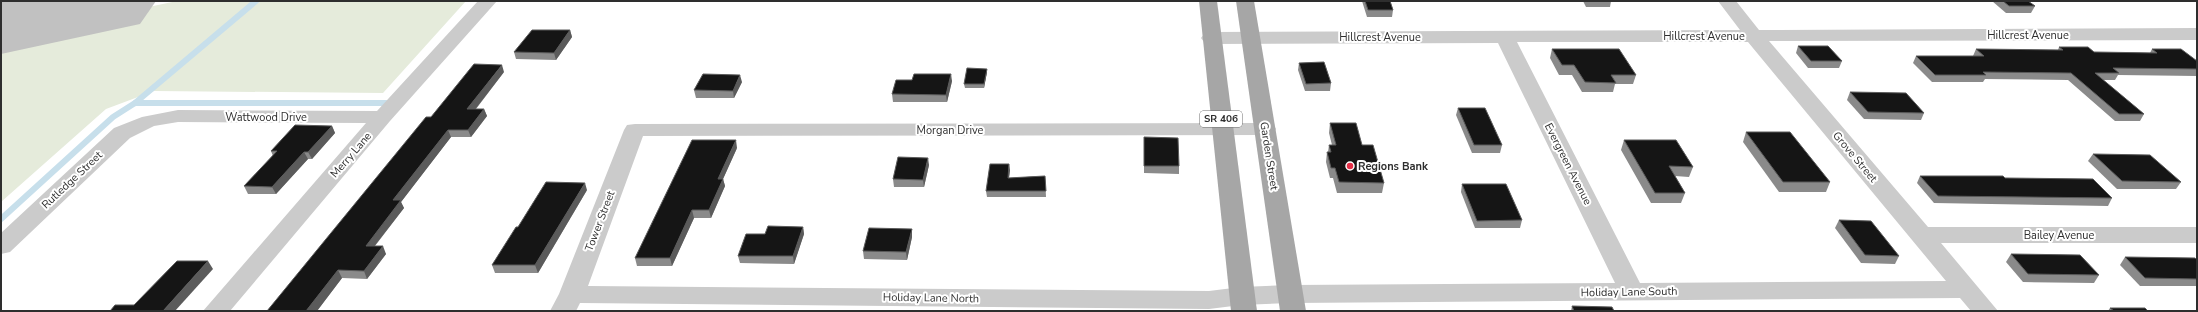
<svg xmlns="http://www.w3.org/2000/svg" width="2198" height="312" viewBox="0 0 2198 312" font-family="'Nunito Sans',sans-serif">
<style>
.green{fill:#e5ebdb}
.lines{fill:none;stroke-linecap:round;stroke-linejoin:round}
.stream{stroke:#c7dfeb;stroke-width:6}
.runway{fill:#c1c1c1;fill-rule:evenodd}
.street{fill:#cbcbcb;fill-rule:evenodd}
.primary{fill:#a6a6a6;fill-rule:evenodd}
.wall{fill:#8a8a8a}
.shaded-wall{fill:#5b5b5b}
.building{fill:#151515;stroke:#5b5b5b}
.poi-dot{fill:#e52f47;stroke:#fff;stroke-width:1.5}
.labels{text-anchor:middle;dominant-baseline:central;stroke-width:4;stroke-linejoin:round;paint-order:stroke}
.shield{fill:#fff;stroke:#6d6d6d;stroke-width:1}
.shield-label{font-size:10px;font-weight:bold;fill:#2e2e2e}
.street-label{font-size:11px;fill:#2e2e2e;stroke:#fff}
.poi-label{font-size:11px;font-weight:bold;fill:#2e2e2e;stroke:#fff;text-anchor:start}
</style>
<rect width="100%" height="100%" fill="#fff"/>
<!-- green -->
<polygon class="green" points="177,1 466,1 383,93 154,91 106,109 1,202 1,38"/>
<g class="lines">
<!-- stream -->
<g class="stream">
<polyline points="135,103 256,1"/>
<polyline points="1,219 113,117 135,103 386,103"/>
</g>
<!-- runway -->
<polygon class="runway" points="1,1 156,1 140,24 1,54"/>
<!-- street -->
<g class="street">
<polygon points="478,1 497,1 390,121 230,311 203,311 366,123 178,122 154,126 130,138 10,252 1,254 1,233 114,128 142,117 178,110 377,111"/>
<path d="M1718 1H1736L1759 30 2197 28V40L1769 41 1928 227H2197V243H1941L1998 311H1971L1960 298 1291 303 1241 305 1209 309 580 303 576 311H550L559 294 624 130 627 125 635 124 1265 123 1273 124 1276 129 1273 134 1265 135 643 136 588 286 1209 291 1241 287 1291 285 1615 283 1498 43 1211 44 1204 42 1201 38 1204 34 1211 32 1740 30ZM1517 42H1748L1946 281 1640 283Z"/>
</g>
<!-- primary -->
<g class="primary">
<polygon points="1199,1 1217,1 1257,311 1231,311"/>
<polygon points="1236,1 1254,1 1306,311 1280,311"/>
</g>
</g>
<!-- wall -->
<g class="wall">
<polygon points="1362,1 1390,1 1393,10 1392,17 1367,17"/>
<polygon points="1583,1 1611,1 1610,7 1586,7"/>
<polygon points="1992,1 2028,1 2035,6 2031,13 2006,13"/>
<polygon points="570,30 572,37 556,60 516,59 514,52"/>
<polygon points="1798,46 1842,61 1839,68 1808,68 1796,53"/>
<polygon points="2059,47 2094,52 2150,53 2152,49 2197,69 2197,76 2118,75 2115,80 2103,80 2144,114 2140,121 2115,121 2068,80 1985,79 1983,82 1932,82 1913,63 1916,56 1973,56 1976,49 2058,50"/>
<polygon points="1552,49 1636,75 1633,84 1615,84 1613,92 1582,92 1572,75 1559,75 1550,58"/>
<polygon points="1299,63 1331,83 1330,91 1305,91 1298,70"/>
<polygon points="987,69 987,72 984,88 965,88 964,84"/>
<polygon points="504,72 476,109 484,109 487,116 471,137 451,137 401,202 404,208 375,246 386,254 367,279 342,278 317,311 267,311 431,117"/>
<polygon points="952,81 947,102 893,102 892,94"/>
<polygon points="742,82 734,98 696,98 694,90"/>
<polygon points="1850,92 1924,113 1921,120 1864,119 1847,100"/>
<polygon points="1458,108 1502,145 1500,153 1472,153 1456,115"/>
<polygon points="1330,123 1362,145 1384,183 1382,193 1337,193 1333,178 1330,178 1326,162 1327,152 1328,152 1329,145 1332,145 1329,133"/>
<polygon points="332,126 335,133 312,159 308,159 276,194 248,194 244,186 273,156 271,151"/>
<polygon points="1746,132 1830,182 1826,192 1779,192 1743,142"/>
<polygon points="1144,137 1179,166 1179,174 1144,173"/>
<polygon points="1624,140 1693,167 1689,177 1675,176 1685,193 1681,203 1651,203 1621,150"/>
<polygon points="737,148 723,179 725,186 711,218 694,218 672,266 637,266 635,258"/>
<polygon points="2093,154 2181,182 2176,189 2117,189 2088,161"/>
<polygon points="929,165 924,187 894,187 893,179"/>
<polygon points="1010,170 1009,178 1045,176 1046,197 987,197 986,191"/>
<polygon points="1920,176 2005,178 2112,198 2108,206 1934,203 1917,183"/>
<polygon points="1462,184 1522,220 1520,228 1475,228 1461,192"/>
<polygon points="587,190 538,273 495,273 492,265 518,227"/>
<polygon points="1839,220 1899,256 1895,264 1861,263 1835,228"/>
<polygon points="803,227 804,234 794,264 740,263 738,256 765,234"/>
<polygon points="912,229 912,237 907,260 864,259 863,251"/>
<polygon points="2011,254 2099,275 2094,283 2023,282 2006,262"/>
<polygon points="2125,257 2197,260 2197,286 2140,286 2120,265"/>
<polygon points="1572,306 1614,311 1571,311"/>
<polygon points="2110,308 2148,311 2108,311"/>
</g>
<!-- shaded-wall -->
<g class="shaded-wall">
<polygon points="570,30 572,37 556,60 554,53"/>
<polygon points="502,65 504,72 470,116 467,109"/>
<polygon points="987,69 987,72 984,88 984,84"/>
<polygon points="951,74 952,81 947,102 946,95"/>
<polygon points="740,75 742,82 734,98 733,91"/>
<polygon points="484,109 487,116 471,137 468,130"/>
<polygon points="332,126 335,133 312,159 308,152"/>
<polygon points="448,130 451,137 401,202 404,208 369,253 366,246 393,200"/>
<polygon points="736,140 737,148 723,179 725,186 711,218 709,210 718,179"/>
<polygon points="304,152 308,159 276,194 272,187"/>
<polygon points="928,158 929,165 924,187 923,180"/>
<polygon points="1009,164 1010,170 1008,184 1008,178"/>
<polygon points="585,183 587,190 538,273 535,265"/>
<polygon points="692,210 694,218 672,266 670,258"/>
<polygon points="803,227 804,234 794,264 793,256"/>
<polygon points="912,229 912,237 907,260 906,252"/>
<polygon points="383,246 386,254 367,279 364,271"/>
<polygon points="208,261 213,269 175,311 163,311"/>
<polygon points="338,270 342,278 317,311 306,311"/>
</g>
<!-- building -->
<g class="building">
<polygon points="1365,1 1390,1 1393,10 1368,10"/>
<polygon points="2003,1 2028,1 2035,6 2009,6"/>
<polygon points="532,30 570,30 554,53 514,52"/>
<polygon points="1798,46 1828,46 1842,61 1811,61"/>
<polygon points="2059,47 2088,47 2094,52 2157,53 2152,49 2181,49 2197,61 2197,69 2113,68 2119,73 2095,73 2144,114 2119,114 2071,73 1983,72 1986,75 1935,75 1916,56 1984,56 1976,49 2063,50"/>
<polygon points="1552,49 1619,49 1636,75 1611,75 1616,83 1585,82 1574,65 1562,65"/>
<polygon points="1324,62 1331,83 1306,84 1299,63"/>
<polygon points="474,64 502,65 467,109 484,109 468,130 448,130 393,200 401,200 366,246 383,246 364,271 338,270 306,311 267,311 426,117 431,117"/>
<polygon points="967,68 987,69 984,84 964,84"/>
<polygon points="703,74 740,75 733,91 694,90"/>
<polygon points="914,74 951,74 946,95 892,94 896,80 912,80"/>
<polygon points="1850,92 1906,93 1924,113 1868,112"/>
<polygon points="1458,108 1485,108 1502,145 1474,145"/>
<polygon points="1330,123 1356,123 1362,145 1373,145 1384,183 1339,182 1335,168 1331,168 1327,152 1331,152 1329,145 1336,145"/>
<polygon points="295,125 332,126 308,152 304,152 272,187 244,186 277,151 271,151"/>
<polygon points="1746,132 1790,132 1830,182 1783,182"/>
<polygon points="1144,137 1178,138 1179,166 1144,166"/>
<polygon points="692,140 736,140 718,179 723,179 709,210 692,210 670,258 635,258"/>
<polygon points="1624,140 1676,140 1693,167 1669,166 1685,193 1655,193"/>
<polygon points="2093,154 2150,155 2181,182 2122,181"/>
<polygon points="898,157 928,158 923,180 893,179"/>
<polygon points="990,164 1009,164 1008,178 1045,176 1046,191 986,191"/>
<polygon points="1920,176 2003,176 2005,178 2093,179 2112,198 1938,196"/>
<polygon points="546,182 585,183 535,265 492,265 516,227 518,227"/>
<polygon points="1462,184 1506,184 1522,220 1477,221"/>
<polygon points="1839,220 1871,221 1899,256 1865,255"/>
<polygon points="768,226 803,227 793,256 738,256 746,234 765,234"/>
<polygon points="869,228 912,229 906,252 863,251"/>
<polygon points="2011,254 2080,255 2099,275 2028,274"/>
<polygon points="2125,257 2195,258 2197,260 2197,279 2145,278"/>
<polygon points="177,261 208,261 163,311 110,311 115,305 134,305"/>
<polygon points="1572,306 1612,307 1614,311 1574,311"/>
<polygon points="2110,308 2145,308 2148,311 2114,311"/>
</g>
<!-- markers -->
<circle class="poi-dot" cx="1350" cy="166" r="4"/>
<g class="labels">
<!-- shield labels -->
<rect class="shield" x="1200" y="111" width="42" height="16" rx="3"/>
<g class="shield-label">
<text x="1221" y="119">SR 406</text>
</g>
<!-- street labels -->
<g class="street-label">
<text x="2028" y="35">Hillcrest Avenue</text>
<text x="1704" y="36">Hillcrest Avenue</text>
<text x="1380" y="37">Hillcrest Avenue</text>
<text x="266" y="117">Wattwood Drive</text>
<text x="950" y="130">Morgan Drive</text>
<text transform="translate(351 155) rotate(-49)">Merry Lane</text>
<text transform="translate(1269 156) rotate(81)">Garden Street</text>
<text transform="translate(1855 157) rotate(50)">Grove Street</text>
<text transform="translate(1568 164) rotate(63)">Evergreen Avenue</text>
<text transform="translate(72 180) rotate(-43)">Rutledge Street</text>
<text transform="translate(600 221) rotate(-69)">Tower Street</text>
<text x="2059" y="235">Bailey Avenue</text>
<text transform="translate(1629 292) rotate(-1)">Holiday Lane South</text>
<text transform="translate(931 298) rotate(1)">Holiday Lane North</text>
</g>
<!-- poi labels -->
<g class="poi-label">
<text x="1358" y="166">Regions Bank</text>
</g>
</g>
<!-- border -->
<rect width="2198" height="312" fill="none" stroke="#2e2e2e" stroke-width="4"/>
</svg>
